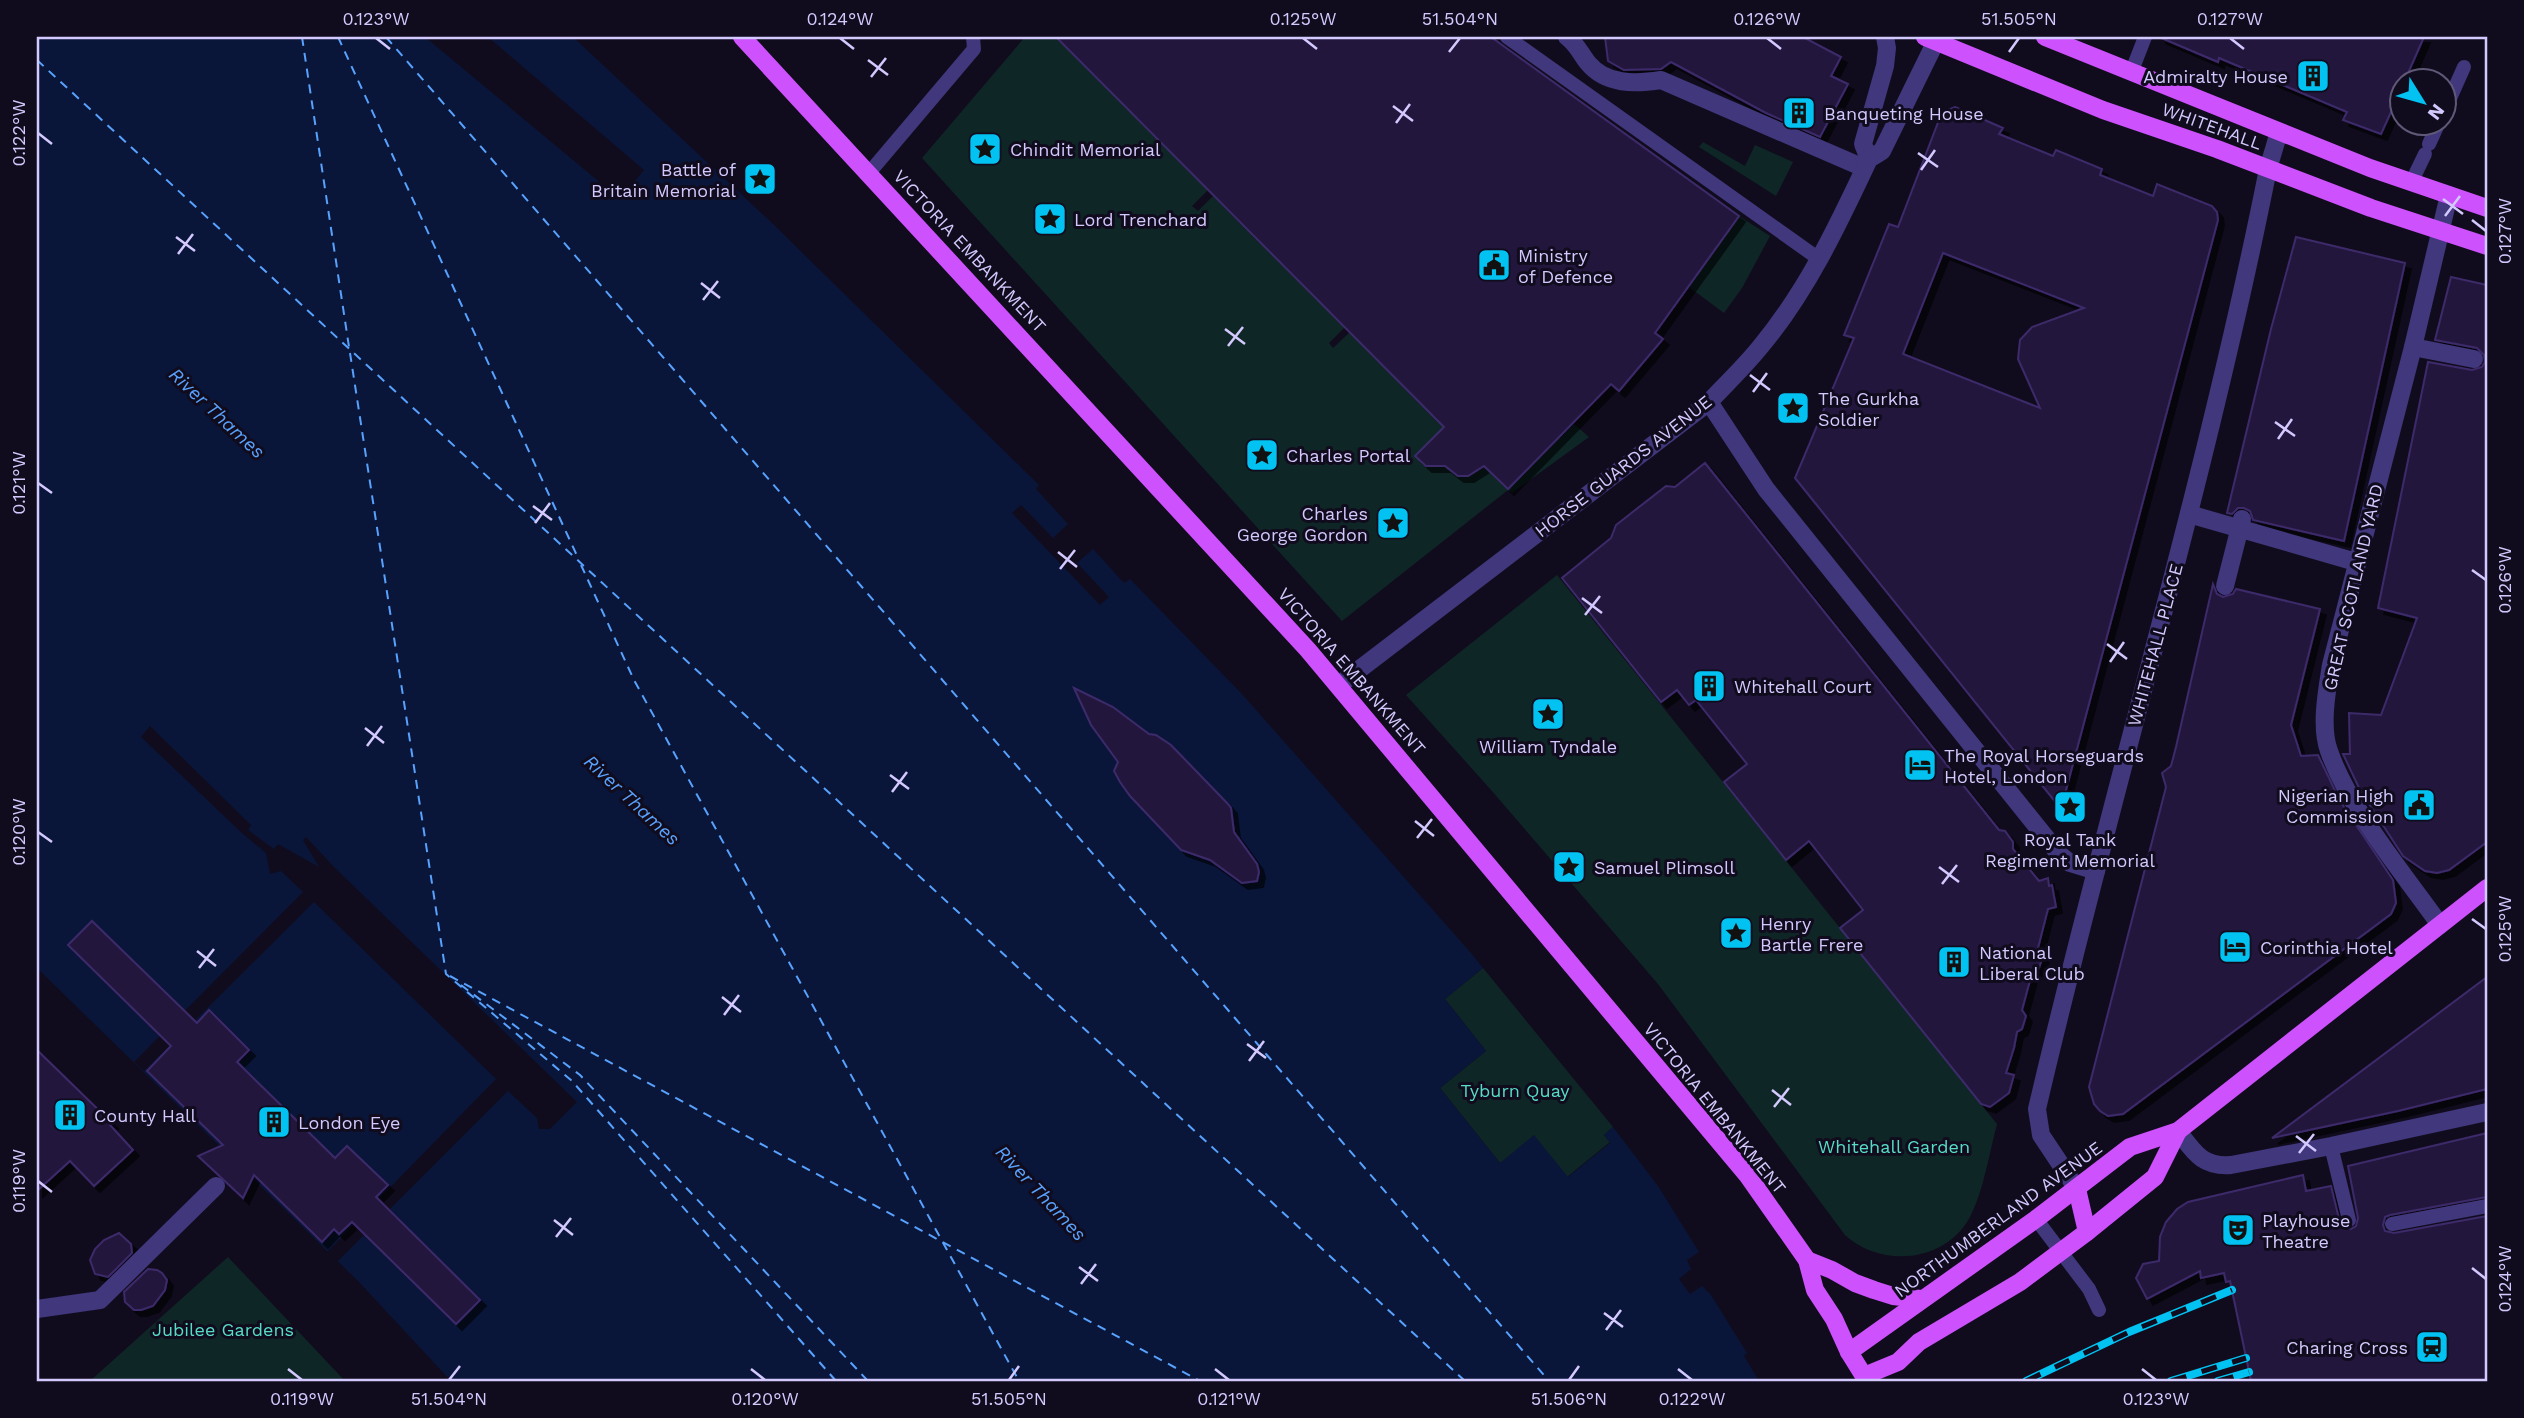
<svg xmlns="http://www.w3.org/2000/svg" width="2524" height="1418" viewBox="0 0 2524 1418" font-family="'Work Sans',sans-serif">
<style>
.green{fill:#0f2627}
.water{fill:#091639}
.pier{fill:#110c1d}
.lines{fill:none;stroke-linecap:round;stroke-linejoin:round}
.ferry{stroke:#58a1fd;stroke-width:2;stroke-dasharray:9 7;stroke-linecap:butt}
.building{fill:#23183e;stroke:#3d2a6a;stroke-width:2;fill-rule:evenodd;filter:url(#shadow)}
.lane{stroke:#40377c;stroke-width:14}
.street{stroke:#40377c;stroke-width:18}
.primary{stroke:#cd51fd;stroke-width:18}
.rail-casing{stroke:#02c2f1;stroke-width:8}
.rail{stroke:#110c1d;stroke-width:5;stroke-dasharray:16;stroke-linecap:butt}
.ticks{fill:none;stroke:#d4c9fe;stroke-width:2.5}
.labels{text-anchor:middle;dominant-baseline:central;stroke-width:6;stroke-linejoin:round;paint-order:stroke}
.poi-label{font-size:18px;fill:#d4c9fe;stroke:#110c1d;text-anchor:start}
.street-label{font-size:18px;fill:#d4c9fe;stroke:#110c1d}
.park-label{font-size:18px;fill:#56ddc8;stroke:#110c1d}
.water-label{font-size:19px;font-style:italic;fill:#58a1fd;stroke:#110c1d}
.neatline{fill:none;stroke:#d4c9fe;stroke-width:2.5}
.ticks-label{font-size:18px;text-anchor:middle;fill:#d4c9fe}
</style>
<defs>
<filter id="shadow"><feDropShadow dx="6" dy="6" stdDeviation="0" flood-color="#0009"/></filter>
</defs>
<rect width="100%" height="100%" fill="#110c1d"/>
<!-- green -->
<g class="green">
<polygon points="1025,37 1056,37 1208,190 1192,206 1198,211 1213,196 1345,327 1329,343 1333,348 1350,332 1508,489 1574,424 1589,437 1512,493 1508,490 1342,621 922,158"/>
<polygon points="1703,142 1745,166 1755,145 1793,162 1776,196 1699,147"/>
<polygon points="1739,216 1770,236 1742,288 1724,313 1689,287"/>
<path d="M1557 575 1997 1124C1989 1154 1984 1189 1970 1217 1945 1263 1881 1268 1845 1235L1658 984 1492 791 1406 695Z"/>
<polygon points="1483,968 1613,1127 1604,1135 1610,1142 1567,1177 1500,1163 1440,1088 1486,1051 1445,999"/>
<polygon points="228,1257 345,1381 90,1381"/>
</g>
<!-- water -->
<polygon class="water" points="37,37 573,37 771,222 1039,485 1036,489 1068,524 1053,538 1021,505 1012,513 1100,605 1109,597 1077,563 1093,549 1124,583 1130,579 1241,693 1471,953 1483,968 1445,999 1486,1051 1440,1088 1500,1163 1534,1135 1568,1177 1610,1143 1604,1135 1613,1127 1658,1186 1699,1252 1687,1260 1691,1269 1679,1279 1690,1294 1702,1286 1711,1295 1747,1353 1744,1356 1759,1381 451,1381 359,1282 37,968"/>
<!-- pier -->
<g class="pier">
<polygon points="425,37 488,37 644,170 620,199"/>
<polygon points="150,726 251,825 248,830 274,849 278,844 319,867 303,840 306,837 333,866 577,1102 550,1129 539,1129 537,1118 508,1091 337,1262 327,1252 496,1079 314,902 144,1071 134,1062 303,892 281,871 270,874 266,853 243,834 141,737"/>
</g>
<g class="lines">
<!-- ferry -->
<g class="ferry">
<polyline points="302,37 349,347"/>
<polyline points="338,37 579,560"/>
<polyline points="386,37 1549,1381"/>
<polyline points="37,60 1465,1381"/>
<polyline points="350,353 446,974 572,1081 836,1381"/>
<polyline points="581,565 634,680 1019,1381"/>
<polyline points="450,976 1200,1381"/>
<polyline points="461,985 580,1075 868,1381"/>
</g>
</g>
<!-- building -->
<g class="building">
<polygon points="1056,37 1491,37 1739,216 1655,333 1663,339 1619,391 1611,384 1508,489 1484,466 1468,476 1458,476 1445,466 1426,466 1415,456 1444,427"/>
<polygon points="1605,37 1803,37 1841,57 1831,76 1848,84 1820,137 1766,113 1671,62 1661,69 1624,70 1608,61"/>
<polygon points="2159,37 2424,37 2405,80 2402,80 2402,88 2381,134 2343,120 2347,112 2219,58 2218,62"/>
<path d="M1955 107 2003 128 1999 134 2053 156 2056 150 2102 169 2100 175 2153 196 2157 184 2212 206 2217 212 2218 220 2061 809 1795 478 1854 338 1844 335 1889 224 1898 227 1942 112ZM1943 253 2084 308 2032 327 2020 340 2018 359 2040 408 1903 354Z"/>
<polygon points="2296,237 2405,263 2344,541 2253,520 2250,511 2244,508 2238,508 2232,514 2227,513 2271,329"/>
<polygon points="2451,277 2487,285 2487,842 2449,870 2437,873 2425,871 2403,856 2360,790 2343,754 2350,754 2349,713 2381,715 2417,618 2378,608 2428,362 2472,370 2482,367 2485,362 2484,355 2477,348 2435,340"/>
<polygon points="1705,463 1999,830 2005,831 2013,842 2013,849 2039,881 2048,878 2049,886 2052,885 2056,907 2048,909 2038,948 2043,956 2039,968 2032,973 2022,1010 2026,1016 2022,1029 2017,1032 2014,1048 2006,1073 2014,1075 2009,1093 1990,1107 1981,1104 1840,928 1863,910 1809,841 1786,860 1724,782 1747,764 1696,700 1689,705 1677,690 1661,702 1562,578 1611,538 1616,525 1666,486 1675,487"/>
<polygon points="2213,584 2217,594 2223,597 2233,594 2236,589 2320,609 2291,725 2301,756 2318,755 2340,801 2393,880 2396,903 2391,914 2123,1114 2108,1116 2100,1111 2094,1104 2089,1087 2166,787 2162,773 2171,766 2176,747"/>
<polygon points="1074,688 1113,707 1149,734 1156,735 1171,745 1227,803 1231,808 1234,832 1257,864 1259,872 1257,881 1242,883 1210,860 1181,850 1130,796 1120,782 1114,771 1118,762 1091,725"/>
<polygon points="92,921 197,1023 209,1010 249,1050 237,1062 335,1158 347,1146 388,1185 376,1197 480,1300 456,1324 352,1222 339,1234 334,1229 322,1242 254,1175 243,1198 198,1156 223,1145 147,1071 171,1046 68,945"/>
<polygon points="2487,977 2487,1089 2398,1111 2272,1138"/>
<polygon points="37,1050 112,1123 110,1125 133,1150 94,1186 70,1161 37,1191"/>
<polygon points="2487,1133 2487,1197 2390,1215 2385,1217 2383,1225 2385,1231 2394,1233 2487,1216 2487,1381 2251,1381 2230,1281 2226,1282 2224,1273 2201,1278 2200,1271 2147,1299 2136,1278 2143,1264 2159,1261 2160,1237 2166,1222 2177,1209 2188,1202 2303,1175 2306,1191 2331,1186 2340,1223 2343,1227 2351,1229 2356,1226 2358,1218 2348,1166"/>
<polygon points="119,1233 131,1244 132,1253 108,1277 95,1274 90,1260 95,1249 104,1240"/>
<polygon points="148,1269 157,1270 162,1273 167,1280 165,1290 153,1306 141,1310 134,1310 125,1302 124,1292"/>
</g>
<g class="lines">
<!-- lane -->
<g class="lane">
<polyline points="1507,37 1819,259"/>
<polyline points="2131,73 2145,37"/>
<polyline points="2444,112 2464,67"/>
<polyline points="2429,144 2439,122"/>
<polyline points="869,173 974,49 973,37"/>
<polyline points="2411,183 2425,154"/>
<polyline points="2331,1146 2349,1220"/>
<polyline points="2036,1219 2089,1289 2099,1310"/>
<polyline points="2392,1224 2487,1206"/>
</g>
<!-- street -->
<g class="street">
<path d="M1567 37C1577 44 1580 53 1588 63 1606 85 1635 84 1661 80L1864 168"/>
<polyline points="1869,159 1863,144 1885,66 1887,48 1885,37"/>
<polyline points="2413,347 2474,359"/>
<polyline points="1709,402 1766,489 2059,854 2070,863 2096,871"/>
<polyline points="2189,514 2356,562"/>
<polyline points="2225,586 2242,519"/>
<path d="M1339 685 1709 402C1727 383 1745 366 1761 346 1807 291 1839 223 1869 159L1882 151 1938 37"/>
<path d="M2440 925C2404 874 2349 809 2329 751 2320 727 2327 690 2331 665L2413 347 2449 195"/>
<path d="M2178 1131C2194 1152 2202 1167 2231 1165L2331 1146 2487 1112"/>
<path d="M2077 1189 2041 1135 2037 1109C2110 795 2205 486 2268 169L2279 132"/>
<polyline points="37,1309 100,1300 216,1186"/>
</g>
<!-- primary -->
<g class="primary">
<polyline points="742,37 1308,650 1748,1176 1807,1260 1815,1290 1834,1319 1849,1352 1867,1381"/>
<polyline points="1925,37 2103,110 2217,149 2371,208 2487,246"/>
<polyline points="2045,37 2370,168 2487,208"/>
<polyline points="2077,1189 2087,1232"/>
<polyline points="1807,1260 1832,1270 1855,1283 1874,1290 1893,1296 1921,1299"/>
<polyline points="1849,1352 2036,1219 2130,1147 2178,1131 2487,888"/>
<polyline points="1864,1376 1898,1362 1919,1342 2020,1282 2087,1232 2155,1177 2178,1131"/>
</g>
<defs>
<g id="rail">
<polyline points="2026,1381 2129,1332 2232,1290"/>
<polyline points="2171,1381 2246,1358"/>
<polyline points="2218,1381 2249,1372"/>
</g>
</defs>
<!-- rail casing -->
<use href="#rail" class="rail-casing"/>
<!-- rail -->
<use href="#rail" class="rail"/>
</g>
<!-- ticks -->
<path class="ticks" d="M376 38 390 49M840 38 854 49M1303 38 1317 49M1767 38 1781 49M2230 38 2244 49M1449 52 1460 38M2009 52 2019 38M868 60 888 75M871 77 886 58M1393 106 1413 121M1396 123 1410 104M38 133 52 144M1918 153 1938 167M1921 170 1935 150M2443 199 2463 214M2445 216 2460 196M2472 220 2486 231M176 237 195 251M178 254 193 234M701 283 720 298M703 300 718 281M1225 329 1245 344M1228 346 1243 327M1750 375 1770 390M1753 392 1767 373M2275 422 2295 436M2278 439 2292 419M38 483 52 493M533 506 552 520M535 523 550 503M1058 552 1077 567M1060 569 1075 550M2472 570 2486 580M1582 598 1602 613M1585 615 1600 596M2107 644 2127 659M2110 662 2124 642M365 728 384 743M367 746 382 726M890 775 909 789M892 792 907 772M1415 821 1434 836M38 832 52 842M1417 838 1432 819M1939 867 1959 882M1942 884 1957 865M2472 919 2486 929M197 951 216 966M199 968 214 949M722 997 741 1012M724 1015 739 995M1247 1044 1266 1058M1249 1061 1264 1041M1772 1090 1791 1105M1774 1107 1789 1088M2296 1136 2316 1151M2299 1153 2314 1134M38 1181 52 1192M554 1220 573 1235M556 1237 571 1218M1079 1267 1098 1281M2472 1268 2486 1279M1081 1284 1096 1264M1604 1313 1623 1327M1606 1330 1621 1310M288 1369 302 1380M751 1369 765 1380M1215 1369 1229 1380M1678 1369 1692 1380M2142 1369 2156 1380M449 1380 460 1366M1009 1380 1019 1366M1569 1380 1579 1366"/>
<!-- icons -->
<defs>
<symbol id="building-square" viewBox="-11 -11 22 22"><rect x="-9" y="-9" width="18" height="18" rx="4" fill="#02c2f1" stroke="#110c1d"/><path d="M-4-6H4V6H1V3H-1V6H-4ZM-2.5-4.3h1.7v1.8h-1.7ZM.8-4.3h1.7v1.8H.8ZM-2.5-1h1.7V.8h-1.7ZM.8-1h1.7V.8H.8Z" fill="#111"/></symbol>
<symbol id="sight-square" viewBox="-11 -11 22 22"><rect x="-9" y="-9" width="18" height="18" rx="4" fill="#02c2f1" stroke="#110c1d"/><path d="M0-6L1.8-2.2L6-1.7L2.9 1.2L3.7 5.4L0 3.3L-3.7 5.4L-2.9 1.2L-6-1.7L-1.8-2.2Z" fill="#111"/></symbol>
<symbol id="civic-square" viewBox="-11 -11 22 22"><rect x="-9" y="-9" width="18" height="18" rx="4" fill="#02c2f1" stroke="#110c1d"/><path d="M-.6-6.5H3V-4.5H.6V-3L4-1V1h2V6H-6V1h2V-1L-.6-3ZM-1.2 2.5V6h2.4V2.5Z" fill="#111"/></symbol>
<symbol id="hotel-square" viewBox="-11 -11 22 22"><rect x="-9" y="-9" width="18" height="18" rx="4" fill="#02c2f1" stroke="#110c1d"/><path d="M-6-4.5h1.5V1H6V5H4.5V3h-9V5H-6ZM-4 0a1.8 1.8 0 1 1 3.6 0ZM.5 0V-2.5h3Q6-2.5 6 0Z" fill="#111"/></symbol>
<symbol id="theatre-square" viewBox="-11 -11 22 22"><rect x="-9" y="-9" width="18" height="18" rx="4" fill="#02c2f1" stroke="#110c1d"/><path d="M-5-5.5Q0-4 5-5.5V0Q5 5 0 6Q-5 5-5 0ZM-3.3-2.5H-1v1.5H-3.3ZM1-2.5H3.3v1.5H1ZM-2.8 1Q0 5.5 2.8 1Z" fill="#111"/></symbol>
<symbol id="station-square" viewBox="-11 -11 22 22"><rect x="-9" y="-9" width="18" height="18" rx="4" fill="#02c2f1" stroke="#110c1d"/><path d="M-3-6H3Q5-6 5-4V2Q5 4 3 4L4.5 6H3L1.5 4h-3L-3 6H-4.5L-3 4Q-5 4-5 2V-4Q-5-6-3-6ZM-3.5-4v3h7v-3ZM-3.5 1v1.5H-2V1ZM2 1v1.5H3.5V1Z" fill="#111"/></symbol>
</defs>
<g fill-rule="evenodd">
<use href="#building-square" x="2294" y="57" width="38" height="38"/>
<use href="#building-square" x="1780" y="94" width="38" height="38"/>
<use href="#sight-square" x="966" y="130" width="38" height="38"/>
<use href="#sight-square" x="741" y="160" width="38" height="38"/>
<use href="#sight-square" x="1031" y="200" width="38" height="38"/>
<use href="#civic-square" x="1475" y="246" width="38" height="38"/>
<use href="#sight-square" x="1774" y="389" width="38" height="38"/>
<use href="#sight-square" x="1243" y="436" width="38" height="38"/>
<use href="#sight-square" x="1374" y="504" width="38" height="38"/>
<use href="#building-square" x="1690" y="667" width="38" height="38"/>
<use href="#sight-square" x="1529" y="695" width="38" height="38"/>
<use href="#hotel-square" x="1901" y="746" width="38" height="38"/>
<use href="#civic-square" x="2400" y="786" width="38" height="38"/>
<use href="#sight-square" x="2051" y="788" width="38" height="38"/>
<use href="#sight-square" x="1550" y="848" width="38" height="38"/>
<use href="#sight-square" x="1717" y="914" width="38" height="38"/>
<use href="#hotel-square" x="2216" y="928" width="38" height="38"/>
<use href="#building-square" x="1935" y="943" width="38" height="38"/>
<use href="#building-square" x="51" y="1096" width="38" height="38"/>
<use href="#building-square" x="255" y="1103" width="38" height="38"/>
<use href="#theatre-square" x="2219" y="1211" width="38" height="38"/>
<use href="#station-square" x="2413" y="1328" width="38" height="38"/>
</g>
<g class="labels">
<!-- poi labels -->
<g class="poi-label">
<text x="2288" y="76" text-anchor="end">Admiralty House</text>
<text x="1824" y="113">Banqueting House</text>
<text x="1010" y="149">Chindit Memorial</text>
<text x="736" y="169" text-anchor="end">Battle of<tspan x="736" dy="21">Britain Memorial</tspan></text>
<text x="1074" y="219">Lord Trenchard</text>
<text x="1518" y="255">Ministry<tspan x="1518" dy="21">of Defence</tspan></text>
<text x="1818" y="398">The Gurkha<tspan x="1818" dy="21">Soldier</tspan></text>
<text x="1286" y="455">Charles Portal</text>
<text x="1368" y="513" text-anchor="end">Charles<tspan x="1368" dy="21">George Gordon</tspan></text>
<text x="1734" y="686">Whitehall Court</text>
<text x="1548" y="746" text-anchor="middle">William Tyndale</text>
<text x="1944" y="755">The Royal Horseguards<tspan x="1944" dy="21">Hotel, London</tspan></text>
<text x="2394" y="795" text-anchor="end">Nigerian High<tspan x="2394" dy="21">Commission</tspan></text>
<text x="2070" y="839" text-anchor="middle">Royal Tank<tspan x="2070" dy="21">Regiment Memorial</tspan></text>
<text x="1594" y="867">Samuel Plimsoll</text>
<text x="1760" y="923">Henry<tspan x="1760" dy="21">Bartle Frere</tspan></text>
<text x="2260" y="947">Corinthia Hotel</text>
<text x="1979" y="952">National<tspan x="1979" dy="21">Liberal Club</tspan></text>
<text x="94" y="1115">County Hall</text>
<text x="298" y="1122">London Eye</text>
<text x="2262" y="1220">Playhouse<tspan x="2262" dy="21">Theatre</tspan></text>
<text x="2408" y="1347" text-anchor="end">Charing Cross</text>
</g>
<!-- street labels -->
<g class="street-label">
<text transform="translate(2212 126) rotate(20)">WHITEHALL</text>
<text transform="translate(970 251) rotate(47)">VICTORIA EMBANKMENT</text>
<text transform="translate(1623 466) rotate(-38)">HORSE GUARDS AVENUE</text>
<text transform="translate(2353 587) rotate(-77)">GREAT SCOTLAND YARD</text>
<text transform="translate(2155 645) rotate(-75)">WHITEHALL PLACE</text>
<text transform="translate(1352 671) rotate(49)">VICTORIA EMBANKMENT</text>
<text transform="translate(1715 1108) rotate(51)">VICTORIA EMBANKMENT</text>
<text transform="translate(1998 1219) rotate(-36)">NORTHUMBERLAND AVENUE</text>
</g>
<!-- park labels -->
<g class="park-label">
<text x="1515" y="1090">Tyburn Quay</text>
<text x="1894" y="1146">Whitehall Garden</text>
<text x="223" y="1329">Jubilee Gardens</text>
</g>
<!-- water labels -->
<g class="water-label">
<text transform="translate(217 413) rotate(43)">River Thames</text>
<text transform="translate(632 800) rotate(43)">River Thames</text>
<text transform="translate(1041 1193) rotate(47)">River Thames</text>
</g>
</g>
<!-- border -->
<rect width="2524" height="1418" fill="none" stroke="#110c1d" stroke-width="77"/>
<!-- north arrow -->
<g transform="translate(2423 102) rotate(127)"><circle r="33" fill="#110c1d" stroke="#5f5877" stroke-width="2"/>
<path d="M0-5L12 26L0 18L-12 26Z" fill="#02c2f1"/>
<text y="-10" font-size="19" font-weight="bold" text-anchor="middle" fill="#d4c9fe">N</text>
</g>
<rect x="38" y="38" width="2448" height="1342" class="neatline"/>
<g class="ticks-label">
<text x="376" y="25">0.123°W</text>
<text x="840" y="25">0.124°W</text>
<text x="1303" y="25">0.125°W</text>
<text x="1460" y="25">51.504°N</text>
<text x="1767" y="25">0.126°W</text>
<text x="2019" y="25">51.505°N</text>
<text x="2230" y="25">0.127°W</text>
<text transform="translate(19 133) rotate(-90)" y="6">0.122°W</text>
<text transform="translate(2505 231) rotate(-90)" y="6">0.127°W</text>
<text transform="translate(19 483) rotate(-90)" y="6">0.121°W</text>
<text transform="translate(2505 580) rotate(-90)" y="6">0.126°W</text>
<text transform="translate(19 832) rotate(-90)" y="6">0.120°W</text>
<text transform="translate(2505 929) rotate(-90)" y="6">0.125°W</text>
<text transform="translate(19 1181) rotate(-90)" y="6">0.119°W</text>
<text transform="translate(2505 1279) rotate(-90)" y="6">0.124°W</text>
<text x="302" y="1405">0.119°W</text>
<text x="449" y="1405">51.504°N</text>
<text x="765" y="1405">0.120°W</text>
<text x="1009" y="1405">51.505°N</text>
<text x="1229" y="1405">0.121°W</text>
<text x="1569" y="1405">51.506°N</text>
<text x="1692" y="1405">0.122°W</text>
<text x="2156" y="1405">0.123°W</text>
</g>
</svg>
